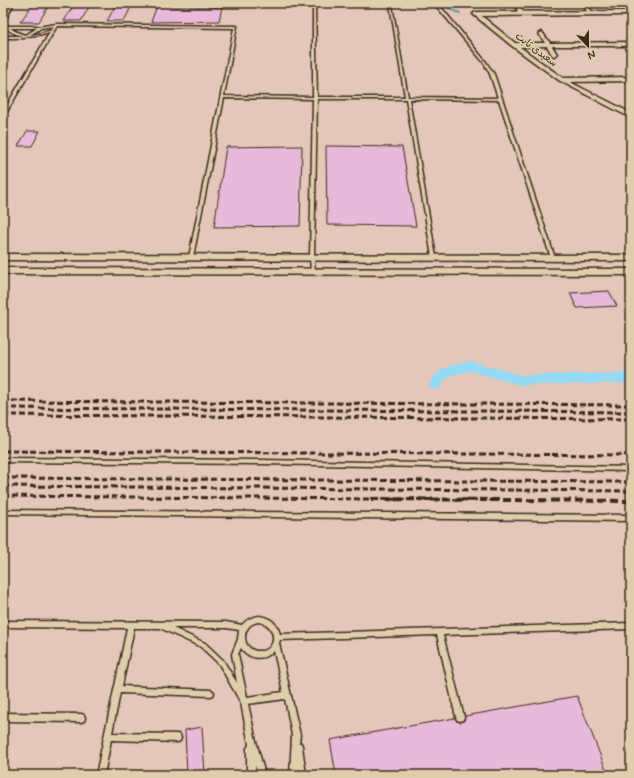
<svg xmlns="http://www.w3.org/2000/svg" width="634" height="778" viewBox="0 0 634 778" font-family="Mynerve,'Playpen Sans Arabic',sans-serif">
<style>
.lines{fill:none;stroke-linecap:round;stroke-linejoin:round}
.stream{stroke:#70949f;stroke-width:2}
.canal{fill:#93daf5;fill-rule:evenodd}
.building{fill:#e9b9da;stroke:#3b2a1e}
.service-casing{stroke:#3b2a1e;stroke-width:3}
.minor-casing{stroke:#3b2a1e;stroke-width:3}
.tertiary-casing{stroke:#3b2a1e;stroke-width:3}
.service{fill:#e0cdab;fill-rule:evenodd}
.minor{fill:#e0cdab;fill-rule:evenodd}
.tertiary{fill:#e0cdab;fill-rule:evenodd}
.rail-far1{stroke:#3b2a1e;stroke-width:3;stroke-dasharray:6 3;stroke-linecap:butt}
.rail{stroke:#3b2a1e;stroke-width:4;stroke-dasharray:8 4;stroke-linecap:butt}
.labels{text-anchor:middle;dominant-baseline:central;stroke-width:3.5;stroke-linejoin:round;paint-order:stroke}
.far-street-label{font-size:10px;fill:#3b2a1e;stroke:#e0cdab}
</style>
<rect width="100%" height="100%" fill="#e3c7b9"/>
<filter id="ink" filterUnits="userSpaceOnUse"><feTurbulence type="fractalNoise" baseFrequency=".025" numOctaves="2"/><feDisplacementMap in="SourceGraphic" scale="8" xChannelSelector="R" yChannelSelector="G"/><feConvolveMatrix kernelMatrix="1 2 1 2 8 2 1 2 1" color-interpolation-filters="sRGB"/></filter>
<g filter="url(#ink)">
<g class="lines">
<!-- stream -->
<polyline class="stream" points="443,3 452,10 460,13"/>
<!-- canal -->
<path class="canal" d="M470 361 520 375 631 373V383L520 385 470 371 452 375 444 381 440 388 435 390 430 388 429 385C439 366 450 366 470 361Z"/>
</g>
<!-- building -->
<g class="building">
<polygon points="34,3 50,3 39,22 20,22"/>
<polygon points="75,3 91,3 81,21 64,21"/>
<polygon points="117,3 133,3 124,21 107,21"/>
<polygon points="158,3 174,3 172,7 222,7 219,21 151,22"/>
<polygon points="27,131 40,131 32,146 18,146"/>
<polygon points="302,146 300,226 214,227 226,147"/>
<polygon points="326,146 402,147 416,226 327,225"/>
<polygon points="609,291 617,306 577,308 570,293"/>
<polygon points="577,696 608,775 336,775 330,740 455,718 457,721 460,722 464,720 465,716"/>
<polygon points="202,727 205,775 187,775 185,730"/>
</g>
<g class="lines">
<defs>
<g id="service">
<path d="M12 3H14L4 22 8 26H37L38 27 56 24 237 26 224 96 313 97V5L314 4 315 5 317 97H405L390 5 391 4 392 5 408 97 498 98 490 74 484 63 438 8 431 3H434L440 6 486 62 494 74 555 258 553 259 551 258 499 100 409 99 436 257 434 258 432 257 406 99H317L314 257 315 272V273H311L310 257 313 99 224 98 193 257 192 258H190L189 257 234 28 57 26 5 115 3 116V112L50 32 38 35 27 36 24 38H3V36H24C17 35 3 30 3 21 3 17 9 7 12 3ZM54 26 52 30 38 34 30 35 41 28ZM10 28H37L26 35C20 34 15 31 10 28Z"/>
<polygon points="3,458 262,460 631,467 631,471 262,464 3,462"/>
<polygon points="3,510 631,515 631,521 3,514"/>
<path d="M259 616C270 617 277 623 280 634L631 623V629L443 635 464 717 463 720 460 721 457 720 456 717 437 635 280 640 279 643 300 735 299 743H301L302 746 306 775H298V772V775H290L292 735 285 699 248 704 256 741 265 775H257L255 765V775H247V748L249 745 241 703 219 664 201 647 160 628H134L122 686 211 690 213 691 214 693 213 695 211 696 120 693 112 733 177 734 180 735 181 738 180 741 177 742 111 740 104 775H96L114 690V689L115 686 127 628 3 627V621L226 622 242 625C247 619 252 617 259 616ZM259 622C277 624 278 650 261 651 241 653 239 624 259 622ZM173 628H226L239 630 238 639 232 654 237 683 223 660 205 643ZM241 648C249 660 264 661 274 651L283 692 247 697 238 654Z"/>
<polygon points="3,713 81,714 84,715 85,718 84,721 81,722 3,721"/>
</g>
<g id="minor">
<polygon points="513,3 519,3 524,14 520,14"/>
<polygon points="581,3 587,3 593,14 589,14"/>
<polygon points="618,3 624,3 631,14 627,14"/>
<polygon points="474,13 478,13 515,43 545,43 539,34 542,32 550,43 631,42 631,46 552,46 557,54 554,56 552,55 547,46 520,47 563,78 631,77 631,81 570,82 631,113 631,118 560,81 512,46 474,15"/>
</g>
<g id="tertiary">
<polygon points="631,11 631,15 476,16 473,14 476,12"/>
<polygon points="3,254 631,255 631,261 3,260"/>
<polygon points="3,268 631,269 631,275 3,274"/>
</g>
</defs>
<!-- service casing -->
<use href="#service" class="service-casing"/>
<!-- minor casing -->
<use href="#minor" class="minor-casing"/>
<!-- tertiary casing -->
<use href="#tertiary" class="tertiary-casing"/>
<!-- service -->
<use href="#service" class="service"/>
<!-- minor -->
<use href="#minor" class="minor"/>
<!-- tertiary -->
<use href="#tertiary" class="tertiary"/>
<!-- rail-far1 -->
<g class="rail-far1">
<polyline points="3,401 631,405"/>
<polyline points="3,408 631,412"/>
<polyline points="3,415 631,419"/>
<polyline points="3,451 631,455"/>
<polyline points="3,478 631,482"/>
<polyline points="3,486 631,491"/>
<polyline points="3,496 497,500"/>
</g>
<!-- rail -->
<polyline class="rail" points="371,499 631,501"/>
</g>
</g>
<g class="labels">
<!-- far-street labels -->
<g class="far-street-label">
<text transform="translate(536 50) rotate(37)">سعیدی ثابت</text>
</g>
</g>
<!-- margin -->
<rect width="634" height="778" fill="none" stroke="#e0cdab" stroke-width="16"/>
<rect x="8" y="8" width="618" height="762" fill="none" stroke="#3b2a1e" stroke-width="1.5" filter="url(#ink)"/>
<!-- north arrow -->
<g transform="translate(588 46) rotate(158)" stroke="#e0cdab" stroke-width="3" paint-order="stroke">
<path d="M0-3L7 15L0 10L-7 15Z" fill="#3b2a1e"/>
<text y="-6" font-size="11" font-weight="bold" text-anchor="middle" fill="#3b2a1e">N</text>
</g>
</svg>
